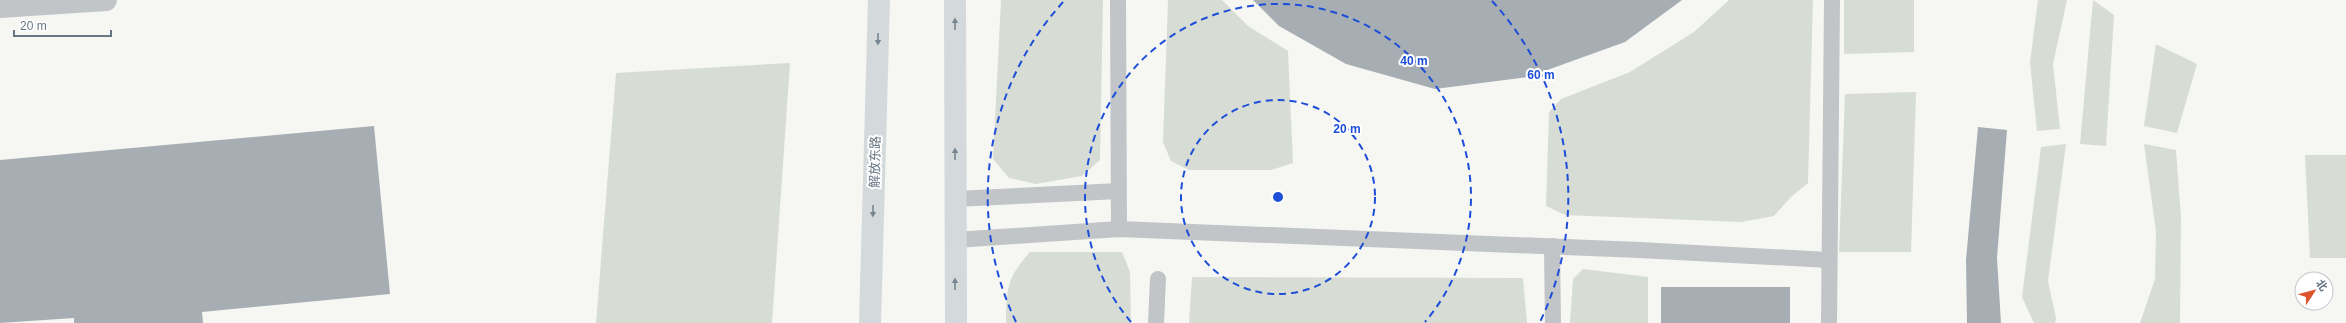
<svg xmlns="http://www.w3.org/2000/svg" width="2346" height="323" viewBox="0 0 2346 323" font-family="Arial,'Noto Sans SC',sans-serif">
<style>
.green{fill:#d7ddd4}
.building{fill:#a6aeb4}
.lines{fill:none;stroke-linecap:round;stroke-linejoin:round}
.lane{stroke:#c1c5c8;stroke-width:16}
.street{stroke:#c1c5c8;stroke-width:22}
.primary{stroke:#d4d9dc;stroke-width:22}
.oneway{fill:#768590}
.ring{fill:none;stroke:#1d4ed8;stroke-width:2;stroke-dasharray:7 5}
.labels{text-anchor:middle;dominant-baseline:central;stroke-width:4;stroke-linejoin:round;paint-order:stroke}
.street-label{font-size:13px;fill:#667683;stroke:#fff}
.centre{fill:#1d4ed8;stroke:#fff;stroke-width:2}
.ring-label{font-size:12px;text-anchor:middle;font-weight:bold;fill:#1d4ed8;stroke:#fff;stroke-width:4;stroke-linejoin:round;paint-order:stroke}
</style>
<rect width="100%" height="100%" fill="#f6f6f3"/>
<!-- green -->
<g class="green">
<polygon points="1001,0 1103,0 1100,160 1082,176 1036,184 1009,178 993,159"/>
<polygon points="1168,0 1222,0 1248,26 1288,51 1293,163 1271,170 1189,170 1171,161 1163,142"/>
<polygon points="1729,0 1813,0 1808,183 1791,197 1774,216 1741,222 1565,215 1546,206 1549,112 1561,99 1630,72 1694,32"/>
<polygon points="1844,0 1914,0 1914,52 1844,54"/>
<polygon points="2038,0 2067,0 2053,64 2060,129 2037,131 2030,62"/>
<polygon points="2093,0 2114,15 2106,146 2080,144"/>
<polygon points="2156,44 2197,64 2177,133 2144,126"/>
<polygon points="790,63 772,323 596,323 616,73"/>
<polygon points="1916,92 1911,252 1839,252 1845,94"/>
<polygon points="2066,144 2048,281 2056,318 2055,323 2034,323 2022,297 2041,147"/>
<polygon points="2144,144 2176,150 2181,218 2180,323 2140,323 2155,279 2156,231"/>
<polygon points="2305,155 2346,155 2346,258 2310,258"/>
<path d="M1030 252H1122L1130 272 1131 323H1006C1006 289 1007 278 1030 252Z"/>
<polygon points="1583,269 1648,277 1648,323 1570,323 1573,279"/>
<polygon points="1192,277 1523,278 1527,323 1189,323"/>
</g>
<!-- building -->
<g class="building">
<polygon points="1253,0 1682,0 1625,42 1528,77 1435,89 1346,64 1279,26"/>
<polygon points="374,126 390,294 202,312 203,323 74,323 74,318 0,323 0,160"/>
<polygon points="1978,127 2007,130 1997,258 2001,323 1967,323 1966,260"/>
<rect x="1661" y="287" width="129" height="36"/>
</g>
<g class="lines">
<!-- lane -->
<g class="lane">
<polyline points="1118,0 1119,229"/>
<polyline points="955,199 1119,191"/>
<polyline points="955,240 1119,229 1639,250 1829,260"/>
<polyline points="1552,246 1553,323"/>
<polyline points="1156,323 1158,279"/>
<polyline points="1829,323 1832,0"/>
</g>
<!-- street -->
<polyline class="street" points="0,7 106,0"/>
<!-- primary -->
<g class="primary">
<polyline points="955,0 956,323"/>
<polyline points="870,323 879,0"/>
</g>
</g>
<!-- one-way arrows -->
<defs><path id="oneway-solid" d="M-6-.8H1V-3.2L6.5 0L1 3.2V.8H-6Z"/></defs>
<g class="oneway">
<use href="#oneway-solid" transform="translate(955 24) rotate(-90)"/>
<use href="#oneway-solid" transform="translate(878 39) rotate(91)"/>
<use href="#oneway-solid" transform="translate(955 154) rotate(-90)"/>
<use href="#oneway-solid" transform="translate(873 211) rotate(91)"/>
<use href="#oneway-solid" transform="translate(955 284) rotate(-90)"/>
</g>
<!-- distance rings -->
<g class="ring">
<circle cx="1278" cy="197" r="97"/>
<path d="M1131 322A193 193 0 1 1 1425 322"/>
<path d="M1016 322A290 290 0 0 1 1064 1M1492 1A290 290 0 0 1 1540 322"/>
</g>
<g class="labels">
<!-- street labels -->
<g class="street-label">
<text transform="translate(875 162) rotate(-89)">解放东路</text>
</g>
</g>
<circle cx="1278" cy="197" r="6" class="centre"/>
<g class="ring-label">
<text x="1414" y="65">40 m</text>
<text x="1541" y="79">60 m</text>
<text x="1347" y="133">20 m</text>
</g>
<!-- north arrow -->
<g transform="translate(2314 291) rotate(54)"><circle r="19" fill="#ffffff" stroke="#c2c8cd"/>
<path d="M0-3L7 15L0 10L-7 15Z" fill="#dd552c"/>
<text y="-6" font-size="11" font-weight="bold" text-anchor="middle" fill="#667683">北</text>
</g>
<!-- scale -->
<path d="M14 30v6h97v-6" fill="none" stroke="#667683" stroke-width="2"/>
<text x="20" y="30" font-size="12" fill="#667683" stroke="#ffffff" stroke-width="3" paint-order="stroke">20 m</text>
</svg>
